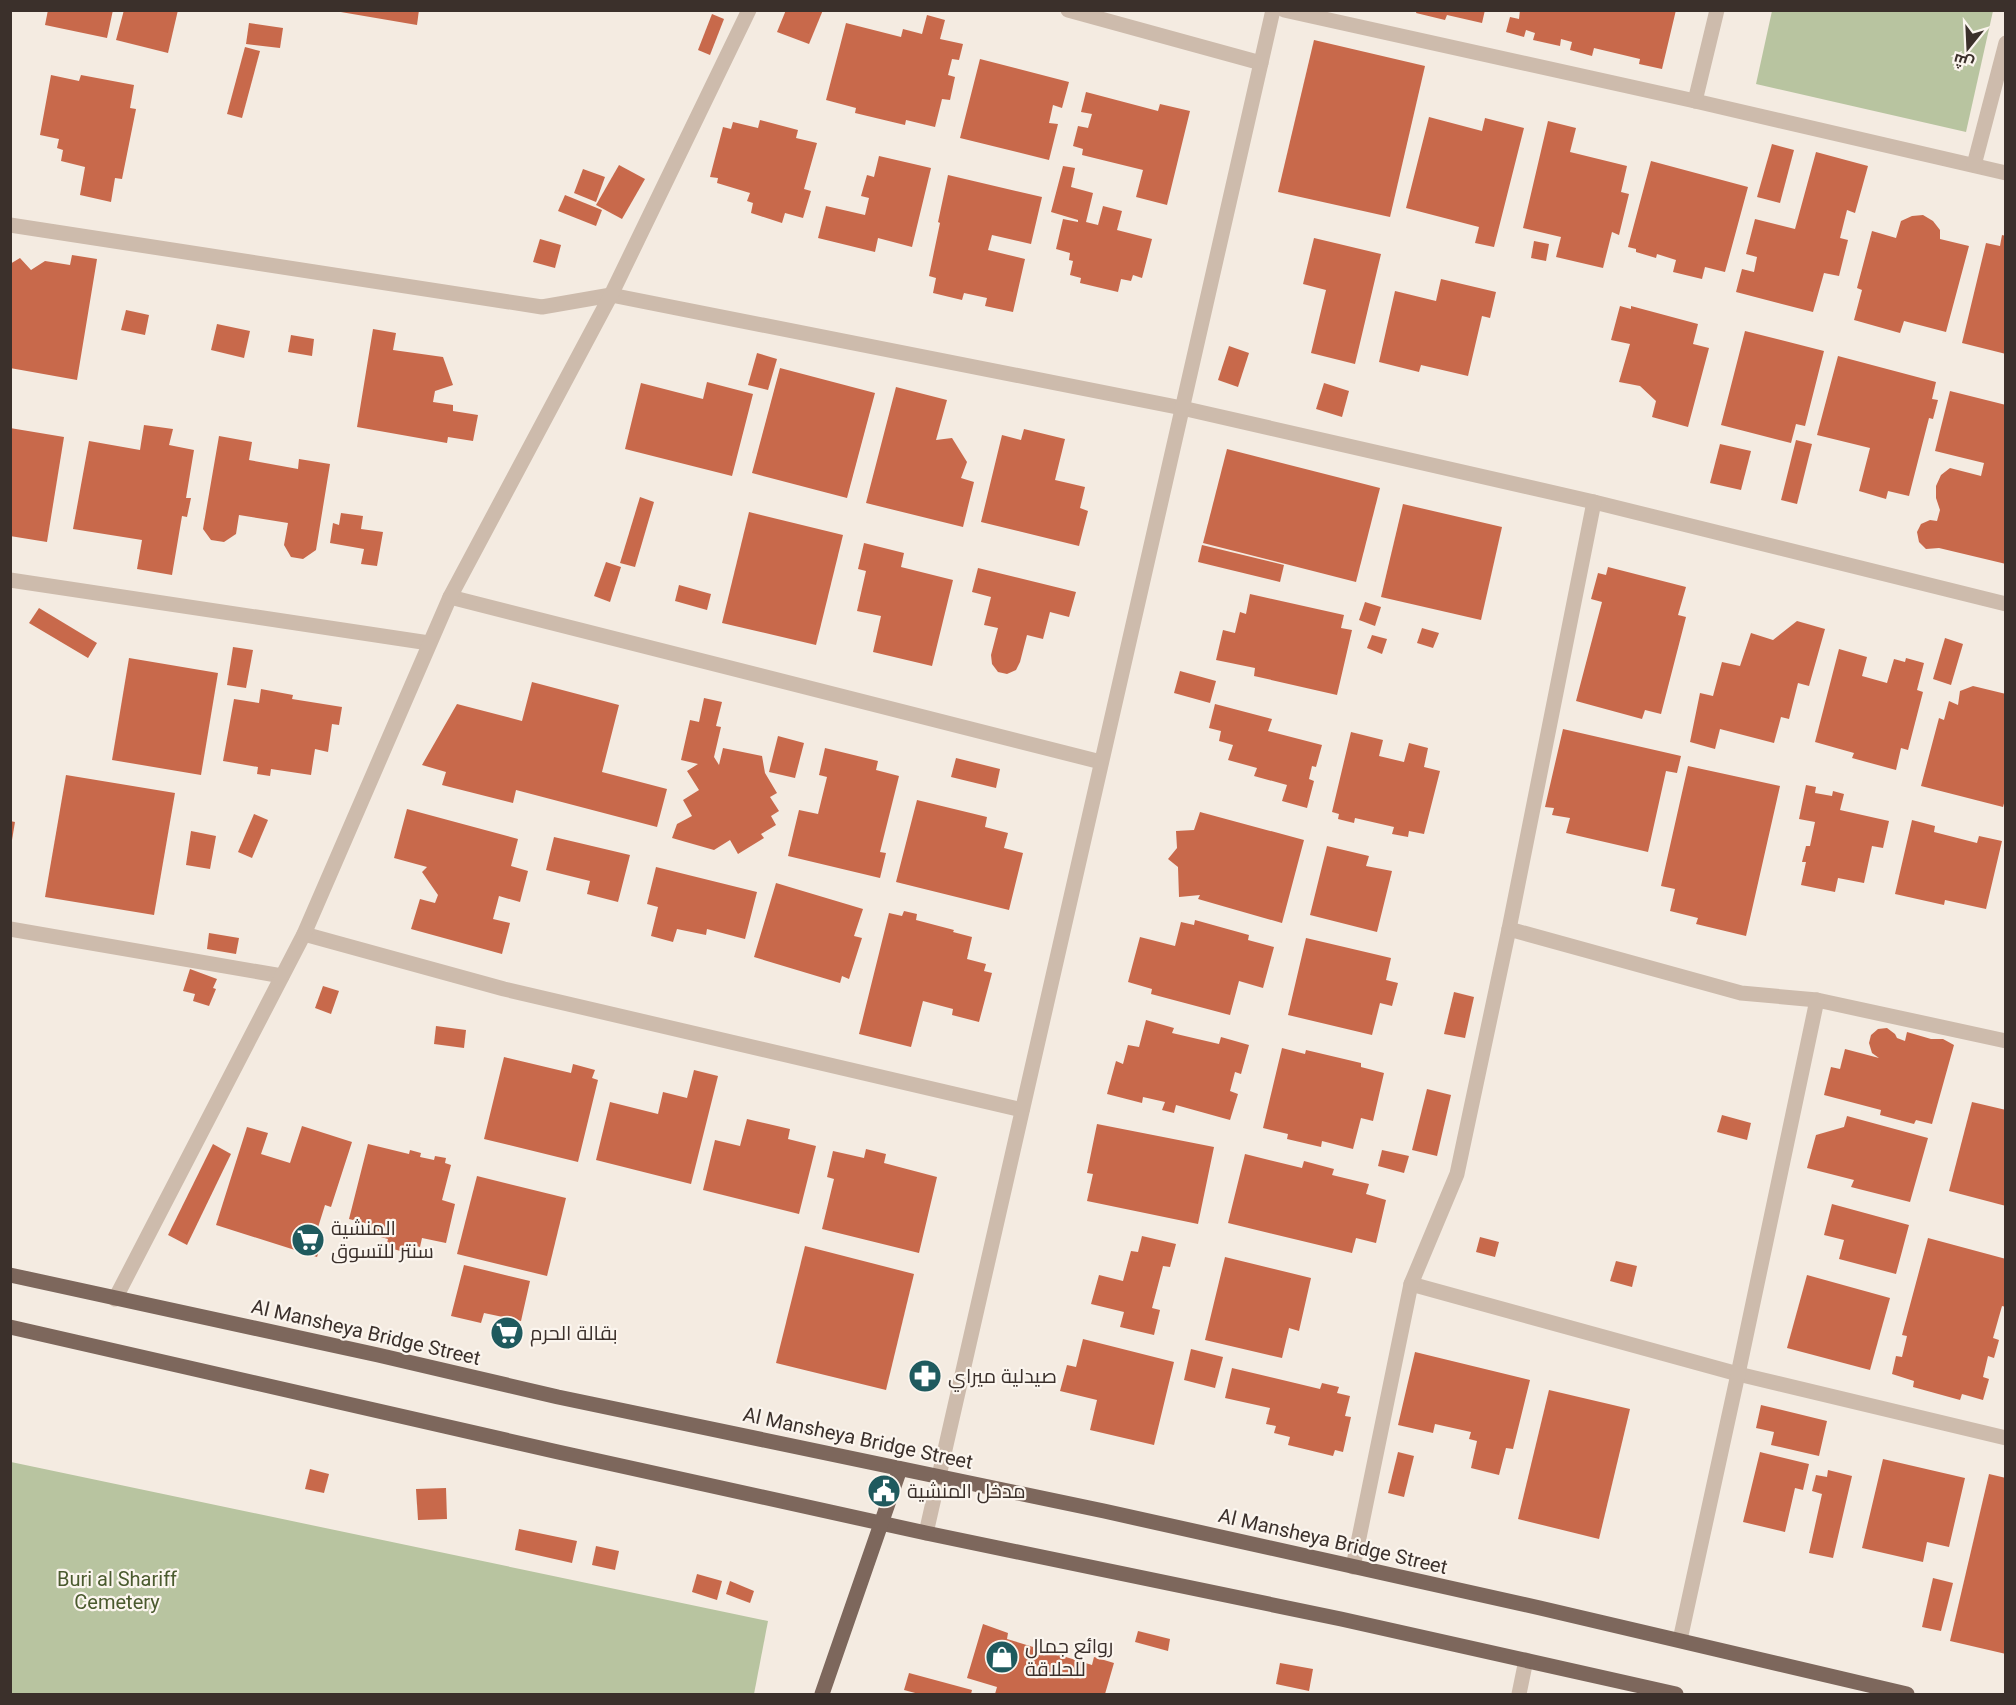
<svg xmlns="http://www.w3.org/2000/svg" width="2016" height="1705" viewBox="0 0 2016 1705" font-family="Roboto,Cairo,sans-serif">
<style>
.green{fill:#b8c4a0}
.building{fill:#c8694b}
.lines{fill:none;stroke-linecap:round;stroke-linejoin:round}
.minor{stroke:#cdbbac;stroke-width:15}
.major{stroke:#7d675c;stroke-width:15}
.labels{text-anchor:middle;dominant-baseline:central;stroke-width:4.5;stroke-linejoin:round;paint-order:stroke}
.poi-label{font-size:20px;fill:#3b302b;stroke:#fbf5ee;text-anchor:start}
.street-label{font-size:20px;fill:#3b302b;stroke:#fbf5ee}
.park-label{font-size:20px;fill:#4a5a2e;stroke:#fbf5ee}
</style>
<rect width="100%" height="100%" fill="#f4ebe1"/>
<!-- green -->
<g class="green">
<polygon points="1772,11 1993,11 1966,132 1756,84"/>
<polygon points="11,1462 768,1621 754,1694 11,1694"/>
</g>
<!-- building -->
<g class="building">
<polygon points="48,10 113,10 107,38 45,25"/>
<polygon points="124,10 178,10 168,53 116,40"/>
<polygon points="329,10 419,10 417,25"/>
<polygon points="786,10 823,10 809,44 777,32"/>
<polygon points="1417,10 1485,10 1482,23 1447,15 1445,20 1416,13"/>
<polygon points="1520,10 1676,10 1662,69 1639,64 1640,59 1594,48 1592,56 1570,50 1572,42 1561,39 1560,46 1533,40 1535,33 1526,30 1524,37 1506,32 1510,17 1519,19"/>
<polygon points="712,14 724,19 710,55 698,50"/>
<polygon points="927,15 945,20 940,39 963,44 959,60 952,59 948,75 955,77 950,100 942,99 935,127 906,120 905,125 855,113 856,108 826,100 846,23 901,37 903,29 922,34"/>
<polygon points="249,23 283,28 280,48 246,44"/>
<polygon points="1314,40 1425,66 1390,217 1278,192"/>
<polygon points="245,47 260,51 242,118 227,114"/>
<polygon points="980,59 1069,82 1062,108 1053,105 1049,123 1058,124 1049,160 960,138"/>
<polygon points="51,75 79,81 81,75 134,85 130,108 136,109 122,179 115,178 111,202 80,195 85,167 61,161 63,150 57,148 59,139 40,135"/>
<polygon points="1086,92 1158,111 1160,104 1190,111 1167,205 1136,197 1143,170 1082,155 1083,149 1073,146 1078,126 1088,128 1092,114 1081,112"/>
<polygon points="1429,117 1482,131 1485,118 1524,128 1494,247 1475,243 1479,227 1406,208"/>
<polygon points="760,120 798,130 796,138 817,143 804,189 811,191 803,218 785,213 782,223 751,213 753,203 747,201 750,193 717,183 718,178 710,177 723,127 731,129 733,122 758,128"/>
<polygon points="1548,121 1576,128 1570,152 1627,166 1621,192 1629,194 1619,235 1612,232 1603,268 1556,257 1561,237 1523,228"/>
<polygon points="1772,144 1794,150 1780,203 1757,197"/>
<polygon points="1816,152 1868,166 1855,213 1847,210 1840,238 1848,240 1839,276 1824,273 1813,312 1736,292 1742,269 1754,272 1757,257 1746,254 1755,219 1795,229"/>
<polygon points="879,156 931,168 912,247 878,238 875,252 818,238 826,206 865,215 869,198 861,196 867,175 874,177"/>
<polygon points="1651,161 1748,187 1725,272 1705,267 1702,279 1673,272 1676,260 1657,254 1656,258 1636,252 1636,249 1628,247"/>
<polygon points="619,165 645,179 622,219 596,205"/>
<polygon points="1063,166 1075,168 1071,187 1093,193 1086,222 1098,225 1103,206 1122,211 1117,230 1152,239 1142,278 1133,275 1131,281 1121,279 1118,292 1080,283 1081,278 1070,275 1073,261 1069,260 1070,253 1056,249 1063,219 1078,222 1078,220 1051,212"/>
<polygon points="583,169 605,177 596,202 574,193"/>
<polygon points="948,175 1042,197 1031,244 992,235 988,250 1025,259 1013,312 985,306 987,298 964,293 962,300 933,293 936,278 929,276 940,223 938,222"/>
<polygon points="565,195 602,210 596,226 558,211"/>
<polygon points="1923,215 1933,221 1940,230 1940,239 1969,246 1946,332 1904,321 1900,333 1854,320 1862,290 1857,288 1872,231 1896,238 1901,221 1912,216"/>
<polygon points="2002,235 2006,236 2006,354 1962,343 1986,243 2000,246"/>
<polygon points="1314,238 1381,254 1355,364 1311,353 1326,290 1303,284"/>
<polygon points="540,239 561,245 555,268 533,262"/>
<polygon points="1534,241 1549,244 1546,261 1531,258"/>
<polygon points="72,255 97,259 77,380 10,368 10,264 20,258 31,270 45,261 70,265"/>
<polygon points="1441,279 1496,292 1490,318 1482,316 1468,376 1421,365 1419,372 1379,362 1395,291 1436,301"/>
<polygon points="1620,306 1631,309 1631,306 1698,324 1693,344 1709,348 1688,427 1652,417 1656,401 1640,386 1619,382 1630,344 1611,340"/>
<polygon points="126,310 149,315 145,335 121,330"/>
<polygon points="217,324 250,331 244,358 211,350"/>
<polygon points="373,329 396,333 393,350 443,357 453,385 435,391 433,402 453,405 453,411 478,415 473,441 448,437 447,443 357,427"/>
<polygon points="1745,331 1824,351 1805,426 1796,424 1791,443 1721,425"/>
<polygon points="291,335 314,339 312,356 288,352"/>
<polygon points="1229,346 1249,353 1238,387 1218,380"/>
<polygon points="757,353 777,359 768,390 748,385"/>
<polygon points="1838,356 1936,382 1932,399 1938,400 1933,419 1929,418 1909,496 1888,491 1886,499 1859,491 1870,448 1817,435"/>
<polygon points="780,368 875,393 847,498 752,473"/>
<polygon points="707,382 753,394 732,476 625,449 641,383 703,399"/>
<polygon points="1324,383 1349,391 1342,417 1316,409"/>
<polygon points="896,387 947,400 936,440 952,438 967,462 961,478 974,482 963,527 866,503"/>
<polygon points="1950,391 2006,405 2006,564 1939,548 1926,549 1919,542 1917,532 1921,524 1930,520 1937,521 1940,510 1936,498 1936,486 1941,475 1950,468 1981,476 1984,463 1935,451"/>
<polygon points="144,425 173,429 169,445 194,450 186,498 191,498 187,517 182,516 172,575 137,569 142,540 73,529 89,441 140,450"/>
<polygon points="10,428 64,437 47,542 10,536"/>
<polygon points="1024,429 1065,439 1055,480 1085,487 1080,508 1088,511 1079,546 981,522 1002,435 1021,440"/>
<polygon points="219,436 252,442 249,460 298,469 299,459 330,464 316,550 303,559 291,557 284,545 288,523 239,515 236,534 224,542 211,540 203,529"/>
<polygon points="1796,440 1812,444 1797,504 1781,500"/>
<polygon points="1720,444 1751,451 1741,490 1710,483"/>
<polygon points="1227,449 1380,488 1356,582 1203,543"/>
<polygon points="640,497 654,502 635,567 620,563"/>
<polygon points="1403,504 1502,527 1481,620 1381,597"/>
<polygon points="749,512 843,535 816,645 722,623"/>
<polygon points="341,513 363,516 361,529 383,532 377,566 361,564 364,549 330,543 333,523 339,525"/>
<polygon points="864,543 904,553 901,567 953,580 932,666 873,652 881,616 857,611 866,571 858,569"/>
<polygon points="1202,545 1284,565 1280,582 1198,562"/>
<polygon points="606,562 621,567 610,602 594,596"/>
<polygon points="1608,567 1686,587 1678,615 1686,617 1661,714 1645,710 1642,719 1576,701 1602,602 1591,599 1598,573 1606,575"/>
<polygon points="978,568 1076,592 1069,617 1050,612 1043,639 1027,635 1020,662 1016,670 1007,674 998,672 992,664 991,655 998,628 984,625 991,597 972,592"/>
<polygon points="679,585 711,594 707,610 675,601"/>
<polygon points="1250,594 1344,615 1341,628 1352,630 1337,695 1254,676 1255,668 1216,660 1223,630 1235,633 1240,612 1246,614"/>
<polygon points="1365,602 1381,607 1375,626 1359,620"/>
<polygon points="39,608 97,643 88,658 29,623"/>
<polygon points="1797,621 1825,629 1809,686 1798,683 1789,719 1781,717 1774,743 1720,729 1715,749 1690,742 1700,693 1713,696 1722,662 1740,666 1751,633 1773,640"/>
<polygon points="1422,628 1439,633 1433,648 1417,643"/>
<polygon points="1372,635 1387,639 1382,654 1367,648"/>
<polygon points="1945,638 1963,644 1951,685 1933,679"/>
<polygon points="233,647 253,650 246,688 227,685"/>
<polygon points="1839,649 1867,657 1862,676 1887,683 1894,659 1905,662 1906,658 1924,663 1917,690 1923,692 1908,750 1901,748 1896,770 1852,758 1854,753 1815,742"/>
<polygon points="129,658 218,673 201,775 112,760"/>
<polygon points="1180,671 1216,681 1210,703 1174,693"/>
<polygon points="532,682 619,705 602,772 667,789 657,827 516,790 513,803 442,785 446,772 422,765 457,704 522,721"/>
<polygon points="1973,686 2006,694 2006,796 2003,807 1921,786 1939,718 1944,720 1949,701 1958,705 1960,691"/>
<polygon points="261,689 293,695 292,699 342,707 339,725 332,724 328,752 315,749 311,775 271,769 270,776 257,774 258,767 223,761 234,699 259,703"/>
<polygon points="704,698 722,702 716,726 721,727 714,757 719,765 723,748 762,756 765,773 777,793 770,797 779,811 771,816 776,825 761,834 764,838 738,854 730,840 714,850 672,838 677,824 692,816 683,800 699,790 687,771 698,764 681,760 690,720 699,722"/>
<polygon points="1215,704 1272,719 1268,731 1322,745 1316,767 1312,766 1309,779 1314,781 1307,808 1282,801 1287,785 1254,776 1257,768 1228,760 1233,745 1219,741 1221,731 1209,728"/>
<polygon points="1563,729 1681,756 1677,773 1666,771 1648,852 1566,833 1570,818 1552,815 1554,808 1545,807"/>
<polygon points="1351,732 1383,740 1379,756 1404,762 1409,743 1428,748 1424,767 1440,771 1424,834 1409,831 1408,837 1392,834 1394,827 1355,818 1354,823 1338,819 1339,814 1332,812"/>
<polygon points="778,736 804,743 795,778 769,772"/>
<polygon points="825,748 878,761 876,770 899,776 880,852 886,853 880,878 788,856 799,810 818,814 827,777 819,775"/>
<polygon points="956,758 1000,769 996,788 951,777"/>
<polygon points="1688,766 1780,786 1746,936 1696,924 1698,918 1670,911 1675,889 1661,886"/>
<polygon points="66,775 175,793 154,915 45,897"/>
<polygon points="1806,785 1816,787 1815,793 1832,796 1833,791 1844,794 1840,810 1889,821 1883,848 1872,846 1864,883 1838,878 1835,892 1801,885 1806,862 1802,862 1806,846 1810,846 1815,822 1799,819"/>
<polygon points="917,800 987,817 985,827 1008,833 1004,848 1023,853 1009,910 896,882"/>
<polygon points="407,809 518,839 511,866 528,871 520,902 499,896 493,919 510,923 502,954 411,929 420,899 435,903 438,895 422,872 427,867 394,858"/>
<polygon points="1200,812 1304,840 1282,923 1198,899 1200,895 1179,897 1178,867 1168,859 1177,848 1176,831 1194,830"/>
<polygon points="254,814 268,820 252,858 238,852"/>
<polygon points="1912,820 1935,826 1934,832 1977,843 1979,836 2002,841 1986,909 1945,900 1944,905 1895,894"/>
<polygon points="10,821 15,822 12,840 10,840"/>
<polygon points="191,831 216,836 210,869 186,865"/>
<polygon points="554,837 630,855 618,902 587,894 590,881 546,870"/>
<polygon points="1327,846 1369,856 1366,866 1392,871 1377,932 1310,915"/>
<polygon points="656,867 757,892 745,939 707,929 706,935 677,929 673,942 651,936 658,907 647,904"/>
<polygon points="776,883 863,909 854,936 862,938 849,979 842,976 840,983 754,957"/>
<polygon points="904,911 917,914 916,920 954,930 953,932 972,937 967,959 986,964 984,971 992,973 979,1022 952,1015 953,1009 923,1001 911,1047 859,1034 889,913 902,916"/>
<polygon points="1195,920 1249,935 1248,940 1274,947 1263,988 1239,981 1230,1015 1151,994 1152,989 1128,982 1140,937 1175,946 1181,922 1194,925"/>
<polygon points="209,933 239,938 236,954 207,949"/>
<polygon points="1306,938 1391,958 1386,980 1398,983 1392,1006 1380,1003 1372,1035 1288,1015"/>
<polygon points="190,969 217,979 213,988 216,989 209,1006 193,1001 195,994 183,991"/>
<polygon points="323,986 339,991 331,1014 315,1008"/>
<polygon points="1454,992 1474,997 1465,1038 1444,1034"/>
<polygon points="1146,1020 1174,1028 1172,1033 1219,1044 1221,1037 1249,1045 1241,1074 1235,1072 1230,1091 1238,1094 1230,1120 1176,1105 1174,1113 1162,1110 1165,1102 1143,1097 1142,1103 1107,1094 1116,1061 1123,1064 1128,1045 1139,1047"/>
<polygon points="436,1026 466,1030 464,1048 434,1044"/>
<polygon points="1887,1028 1895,1034 1897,1038 1905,1041 1907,1032 1931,1039 1943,1039 1954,1045 1932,1124 1916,1120 1914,1124 1880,1115 1881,1110 1824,1095 1831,1067 1840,1069 1845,1049 1879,1058 1872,1053 1869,1043 1871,1035 1878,1029"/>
<polygon points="1282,1048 1305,1054 1306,1050 1361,1063 1361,1067 1384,1073 1373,1121 1361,1118 1353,1149 1322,1141 1321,1147 1287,1139 1288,1134 1263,1128"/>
<polygon points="504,1057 571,1073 573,1064 595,1070 592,1078 598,1080 578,1162 484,1139"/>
<polygon points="694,1070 718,1076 691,1184 596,1160 610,1102 658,1114 663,1092 687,1098"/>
<polygon points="1427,1089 1451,1095 1437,1156 1412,1150"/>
<polygon points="1972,1102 2006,1110 2006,1206 1949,1191"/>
<polygon points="1722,1115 1751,1123 1747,1140 1717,1132"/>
<polygon points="1847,1116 1928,1138 1910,1202 1851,1187 1854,1180 1807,1168 1816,1135 1844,1127"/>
<polygon points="747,1119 790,1129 788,1139 816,1146 799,1214 703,1190 715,1140 740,1146"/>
<polygon points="1097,1124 1214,1147 1198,1224 1087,1201 1093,1174 1087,1173"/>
<polygon points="302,1126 352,1142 331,1207 325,1205 315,1237 323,1239 317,1257 216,1225 247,1127 268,1133 261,1154 290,1163"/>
<polygon points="213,1144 231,1154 187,1245 168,1235"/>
<polygon points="368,1144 409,1154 410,1150 421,1153 420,1157 434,1160 435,1156 446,1158 445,1163 451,1165 442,1200 455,1204 446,1243 422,1238 420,1247 406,1243 404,1252 386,1247 388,1239 366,1233 369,1224 349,1219"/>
<polygon points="866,1149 886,1154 884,1163 937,1177 919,1253 822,1229 834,1179 827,1177 833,1151 864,1158"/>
<polygon points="1382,1150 1409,1156 1404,1173 1378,1166"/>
<polygon points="1245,1154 1302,1168 1304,1161 1334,1169 1332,1175 1369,1184 1366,1194 1386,1200 1376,1243 1356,1238 1352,1253 1228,1223"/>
<polygon points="477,1176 566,1198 547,1276 457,1254"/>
<polygon points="1832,1204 1909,1225 1896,1274 1839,1259 1844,1240 1824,1235"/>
<polygon points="1142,1236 1176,1244 1170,1267 1163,1266 1152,1308 1160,1310 1154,1335 1120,1327 1124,1312 1091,1304 1099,1275 1123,1281 1131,1251 1138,1252"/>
<polygon points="1480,1237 1499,1242 1495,1257 1476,1252"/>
<polygon points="1928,1238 2006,1259 2006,1307 2002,1306 1993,1338 1999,1340 1994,1358 1988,1356 1983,1377 1989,1379 1983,1400 1962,1394 1960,1400 1913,1387 1914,1381 1892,1374 1896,1356 1902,1357 1907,1336 1902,1335"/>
<polygon points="805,1246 914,1274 886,1390 776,1363"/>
<polygon points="1225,1257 1311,1278 1299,1331 1289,1328 1282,1358 1205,1340"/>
<polygon points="1616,1261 1637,1266 1632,1287 1610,1281"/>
<polygon points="464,1265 530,1281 521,1321 484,1313 481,1323 451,1316"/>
<polygon points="1807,1275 1890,1298 1870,1370 1787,1348"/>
<polygon points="1083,1339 1174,1362 1154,1445 1090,1430 1097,1400 1060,1391 1067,1365 1076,1367"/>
<polygon points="1191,1349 1223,1357 1215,1388 1184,1380"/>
<polygon points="1415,1352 1530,1380 1513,1449 1506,1448 1499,1475 1471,1468 1477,1441 1469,1439 1471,1432 1435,1424 1433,1433 1398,1425"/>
<polygon points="1232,1368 1320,1389 1322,1383 1339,1387 1337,1393 1350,1396 1345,1416 1351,1417 1343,1452 1335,1450 1333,1456 1288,1445 1290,1437 1274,1433 1276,1426 1266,1424 1270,1408 1225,1398"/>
<polygon points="1549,1390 1630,1409 1599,1539 1518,1519"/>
<polygon points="1761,1405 1827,1421 1819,1456 1771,1445 1774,1432 1756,1428"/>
<polygon points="1398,1452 1414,1456 1404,1497 1388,1493"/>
<polygon points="1760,1452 1809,1464 1803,1490 1795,1488 1785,1532 1743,1522"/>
<polygon points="1883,1459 1965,1478 1949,1547 1927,1542 1923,1562 1862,1548"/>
<polygon points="310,1469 329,1474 324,1493 305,1489"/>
<polygon points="1828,1470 1852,1476 1833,1558 1809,1553 1822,1494 1812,1491 1816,1475 1827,1477"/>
<polygon points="1989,1474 2006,1478 2006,1654 1950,1641"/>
<polygon points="446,1488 447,1519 418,1520 416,1489"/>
<polygon points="519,1529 577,1541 572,1563 515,1550"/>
<polygon points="596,1546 619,1551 615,1570 592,1565"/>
<polygon points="697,1574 722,1581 717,1600 692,1592"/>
<polygon points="1933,1578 1953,1583 1941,1631 1922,1627"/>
<polygon points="730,1581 754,1591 750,1603 726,1594"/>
<polygon points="983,1624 1008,1633 1007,1639 1092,1665 1094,1657 1114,1663 1105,1694 995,1694 997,1687 967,1678"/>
<polygon points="1138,1631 1170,1639 1168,1651 1135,1642"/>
<polygon points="1280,1663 1313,1669 1309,1691 1276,1684"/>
<polygon points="909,1673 972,1690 971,1694 919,1694 904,1690"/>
</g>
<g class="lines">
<!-- minor -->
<g class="minor">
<polyline points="1068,10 1261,63"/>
<polyline points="1284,10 1695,101 2006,173"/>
<polyline points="1695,101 1717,10"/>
<polyline points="1974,165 2006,43"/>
<polyline points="10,225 542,307 611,295 1182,408 1594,502 2006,604"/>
<polyline points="10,580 429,643"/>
<polyline points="450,597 1101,762"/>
<polyline points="10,929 282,976"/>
<polyline points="1509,929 1741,993 1817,1000 2006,1041"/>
<polyline points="304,934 504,989 1022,1110"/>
<polyline points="1411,1284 1738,1374 2006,1438"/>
<polyline points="115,1299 304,934 450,597 611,295 749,10"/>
<polyline points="926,1533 1273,10"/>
<polyline points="1353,1567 1411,1284 1457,1174 1509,929 1594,502"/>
<polyline points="1680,1640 1738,1374 1817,1000"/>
<polyline points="1519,1694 1526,1660"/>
</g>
<!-- major -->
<g class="major">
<polyline points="10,1275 378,1355 558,1397 1104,1511 1540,1608 1907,1694"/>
<polyline points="10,1327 558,1452 926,1533 1341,1619 1676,1694"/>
<polyline points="822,1694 900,1469"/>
</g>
</g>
<!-- icons -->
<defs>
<symbol id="supermarket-disc" viewBox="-11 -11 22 22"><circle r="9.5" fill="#1f5a5e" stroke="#fbf5ee"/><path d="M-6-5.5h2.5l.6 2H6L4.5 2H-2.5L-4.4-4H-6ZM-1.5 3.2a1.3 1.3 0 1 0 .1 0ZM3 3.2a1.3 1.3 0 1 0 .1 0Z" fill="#fff"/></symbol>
<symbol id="pharmacy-disc" viewBox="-11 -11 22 22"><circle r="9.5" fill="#1f5a5e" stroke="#fbf5ee"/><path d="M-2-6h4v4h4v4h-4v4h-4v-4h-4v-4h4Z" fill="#fff"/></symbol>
<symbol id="civic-disc" viewBox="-11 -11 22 22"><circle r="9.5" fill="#1f5a5e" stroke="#fbf5ee"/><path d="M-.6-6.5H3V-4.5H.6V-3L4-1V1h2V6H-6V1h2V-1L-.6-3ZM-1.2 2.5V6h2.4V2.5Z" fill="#fff"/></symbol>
<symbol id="shop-disc" viewBox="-11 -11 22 22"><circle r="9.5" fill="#1f5a5e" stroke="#fbf5ee"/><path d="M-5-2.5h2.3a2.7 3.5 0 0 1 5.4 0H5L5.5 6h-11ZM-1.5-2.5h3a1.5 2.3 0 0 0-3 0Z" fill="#fff"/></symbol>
</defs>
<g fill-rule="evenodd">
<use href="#supermarket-disc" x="289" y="1221" width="38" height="38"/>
<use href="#supermarket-disc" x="488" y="1314" width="38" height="38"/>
<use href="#pharmacy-disc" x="906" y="1357" width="38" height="38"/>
<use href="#civic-disc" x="865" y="1472" width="38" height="38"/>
<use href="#shop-disc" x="983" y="1638" width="38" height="38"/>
</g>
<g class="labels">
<!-- poi labels -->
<g class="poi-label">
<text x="331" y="1228">المنشية<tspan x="331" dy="23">سنتر للتسوق</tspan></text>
<text x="530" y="1333">بقالة الحرم</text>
<text x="948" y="1376">صيدلية ميراي</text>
<text x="907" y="1491">مدخل المنشية</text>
<text x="1025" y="1646">روائع جمال<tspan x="1025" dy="23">للحلاقة</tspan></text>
</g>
<!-- street labels -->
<g class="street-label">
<text transform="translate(366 1332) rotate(13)">Al Mansheya Bridge Street</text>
<text transform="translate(858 1438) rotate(12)">Al Mansheya Bridge Street</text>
<text transform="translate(1333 1541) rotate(13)">Al Mansheya Bridge Street</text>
</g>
<!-- park labels -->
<g class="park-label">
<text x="117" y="1579">Buri al Shariff<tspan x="117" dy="23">Cemetery</tspan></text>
</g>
</g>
<!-- border -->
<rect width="2016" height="1705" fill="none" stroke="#3b302b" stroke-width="24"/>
<!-- north arrow -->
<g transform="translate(1968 48) rotate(198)" stroke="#fbf5ee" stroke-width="4.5" paint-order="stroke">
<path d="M0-4.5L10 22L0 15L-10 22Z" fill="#3b302b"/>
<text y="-9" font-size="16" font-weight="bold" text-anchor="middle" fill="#3b302b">ش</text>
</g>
</svg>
